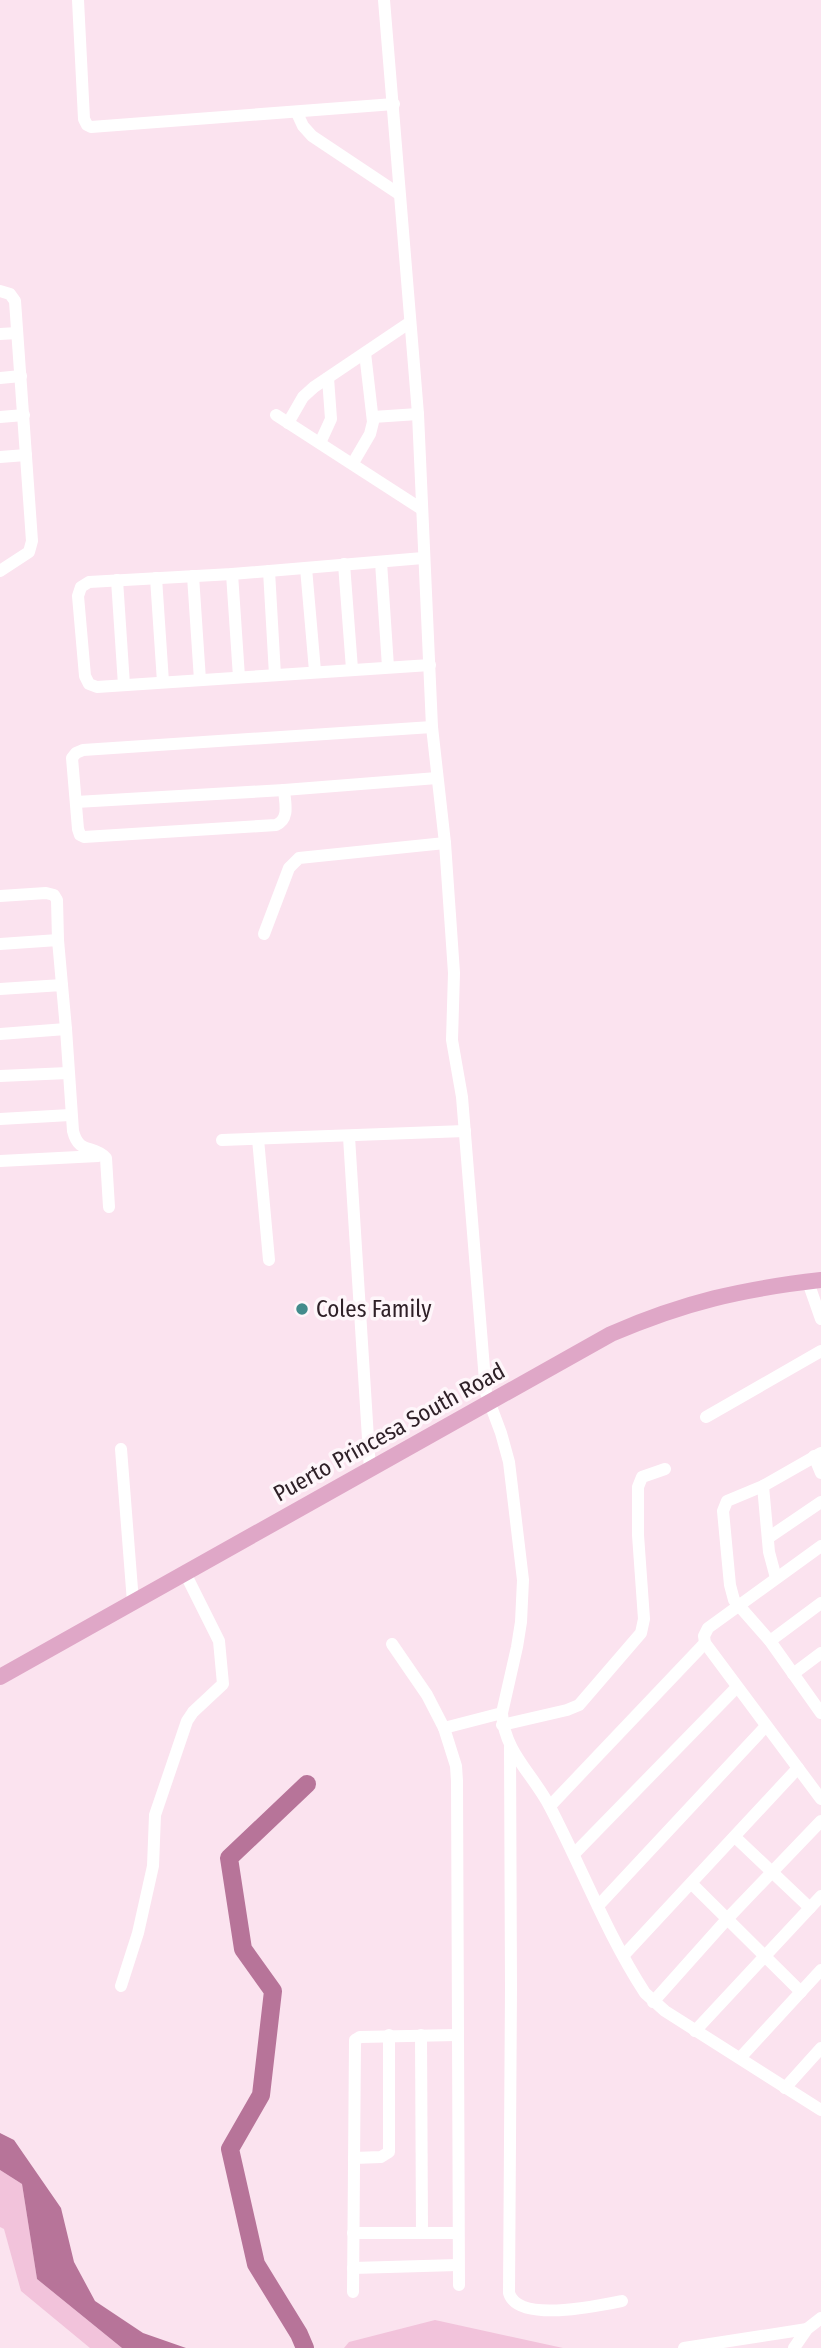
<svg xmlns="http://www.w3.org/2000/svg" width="821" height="2348" viewBox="0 0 821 2348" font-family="'Fira Sans Condensed',sans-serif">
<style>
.green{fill:#f2c3db}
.water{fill:#b77499}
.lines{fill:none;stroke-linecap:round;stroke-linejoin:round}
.river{stroke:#b77499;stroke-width:18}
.minor{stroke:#fff;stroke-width:12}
.major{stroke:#dfa7c7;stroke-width:16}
.poi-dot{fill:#438b8c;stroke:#fef6fa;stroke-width:2.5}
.labels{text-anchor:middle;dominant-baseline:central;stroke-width:7;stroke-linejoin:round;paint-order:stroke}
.poi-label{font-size:23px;fill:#2f2128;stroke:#fef6fa;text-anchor:start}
.street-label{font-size:23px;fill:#2f2128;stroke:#fef6fa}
</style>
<rect width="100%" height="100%" fill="#fbe3ef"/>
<!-- green -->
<g class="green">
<polygon points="0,2170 22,2184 37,2279 122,2348 90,2348 21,2291 4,2229 0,2227"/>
<polygon points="435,2320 563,2348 344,2348 349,2342"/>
</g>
<!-- water -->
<polygon class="water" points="0,2133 14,2140 61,2208 74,2262 95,2301 143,2333 186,2348 122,2348 37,2279 22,2184 0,2170"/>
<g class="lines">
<!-- river -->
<polyline class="river" points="305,2348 299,2334 256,2264 230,2149 261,2095 273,1991 243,1949 229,1858 307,1784"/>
<!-- minor -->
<g class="minor">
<polyline points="78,0 84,119 87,125 91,127 394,104"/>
<polyline points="384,0 418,414 432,727 445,843 454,973 452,1040 462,1097 486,1393 501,1433 509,1462 523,1580 521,1622 517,1647 502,1713 444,1728 456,1766 457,1781 459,2285"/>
<polyline points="297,113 303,126 312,136 399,194"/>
<polyline points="0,291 10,294 15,301 32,541 29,552 0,571"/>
<polyline points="0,334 17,333"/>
<polyline points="0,378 21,376"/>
<polyline points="276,415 420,508"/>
<polyline points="0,417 24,415"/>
<polyline points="373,417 418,414"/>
<polyline points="288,423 303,397 314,387 409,323"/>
<polyline points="320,443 331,419 328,378"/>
<polyline points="0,457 26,455"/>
<polyline points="353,463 370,434 373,422 365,353"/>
<polyline points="423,558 232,574 89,582 81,587 78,596 85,676 89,684 97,687 430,665"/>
<polyline points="381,562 388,667"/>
<polyline points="344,564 352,669"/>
<polyline points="306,568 315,671"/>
<polyline points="269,571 275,675"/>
<polyline points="232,574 239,677"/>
<polyline points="193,576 200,680"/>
<polyline points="156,578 163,682"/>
<polyline points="117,580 124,685"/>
<path d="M284 790C285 803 290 819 276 825L84 837 80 835 78 829 72 758 76 753 83 750 432 727"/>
<polyline points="76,802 284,790 437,778"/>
<polyline points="0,896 46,893 54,895 57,900 58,940"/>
<polyline points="264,934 289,868 299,858 445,843"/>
<polyline points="0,944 58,940 62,985"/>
<polyline points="0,989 62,985 66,1029"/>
<path d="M0 1034 66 1029 73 1131C79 1155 93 1144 106 1158L109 1207"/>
<polyline points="0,1076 68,1073"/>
<polyline points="0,1119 70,1115"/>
<polyline points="349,1137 370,1470"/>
<polyline points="258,1139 269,1260"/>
<polyline points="222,1140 465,1131"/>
<polyline points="0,1161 98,1156"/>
<polyline points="808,1282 821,1319"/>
<polyline points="706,1417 821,1351"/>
<polyline points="121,1449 133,1602"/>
<polyline points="821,1453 763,1486 727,1501 723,1511 730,1585 734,1600 770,1641 821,1713"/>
<polyline points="814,1456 821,1473"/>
<polyline points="763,1486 769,1552 776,1578"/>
<polyline points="768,1538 821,1502"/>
<polyline points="821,1546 708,1628 704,1636 705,1643 821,1799"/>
<polyline points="770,1641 821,1603"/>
<polyline points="392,1644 427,1695 444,1728"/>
<polyline points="793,1674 821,1653"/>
<path d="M502 1713C504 1752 533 1774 550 1807 582 1868 607 1935 645 1993L665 2011 821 2110"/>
<polyline points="502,1725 567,1710 579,1705 641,1633 644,1619 638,1535 638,1487 642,1477 665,1469"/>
<path d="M510 1747 511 1987 509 2293C518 2323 598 2306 622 2301"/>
<polyline points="550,1806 705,1643"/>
<polyline points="735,1837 810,1908"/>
<polyline points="574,1854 737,1687"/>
<polyline points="692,1884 801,1992"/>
<polyline points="598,1906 766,1726"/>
<polyline points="624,1955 798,1768"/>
<polyline points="121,1986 138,1933 153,1866 155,1815 187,1721 193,1712 223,1684 219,1641 185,1573"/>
<polyline points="653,2002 728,1918 821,1821"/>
<polyline points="695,2031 821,1896"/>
<polyline points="421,2035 422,2233"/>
<polyline points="740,2058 821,1970"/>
<polyline points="785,2088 821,2048"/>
<polyline points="354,2158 381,2157 389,2152 389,2035"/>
<polyline points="353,2233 457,2233"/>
<polyline points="353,2268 458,2265"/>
<polyline points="353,2292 355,2040 360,2037 457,2035"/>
<polyline points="684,2348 807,2329"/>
<polyline points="794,2348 807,2329 821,2318"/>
</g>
<!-- major -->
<path class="major" d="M0 1677 611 1334C685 1302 742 1289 821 1280"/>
</g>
<!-- markers -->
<circle class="poi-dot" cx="302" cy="1309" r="7"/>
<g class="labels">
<!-- poi labels -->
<g class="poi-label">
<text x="316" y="1309">Coles Family</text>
</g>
<!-- street labels -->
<g class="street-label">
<text transform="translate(389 1432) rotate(-29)">Puerto Princesa South Road</text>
</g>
</g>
</svg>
